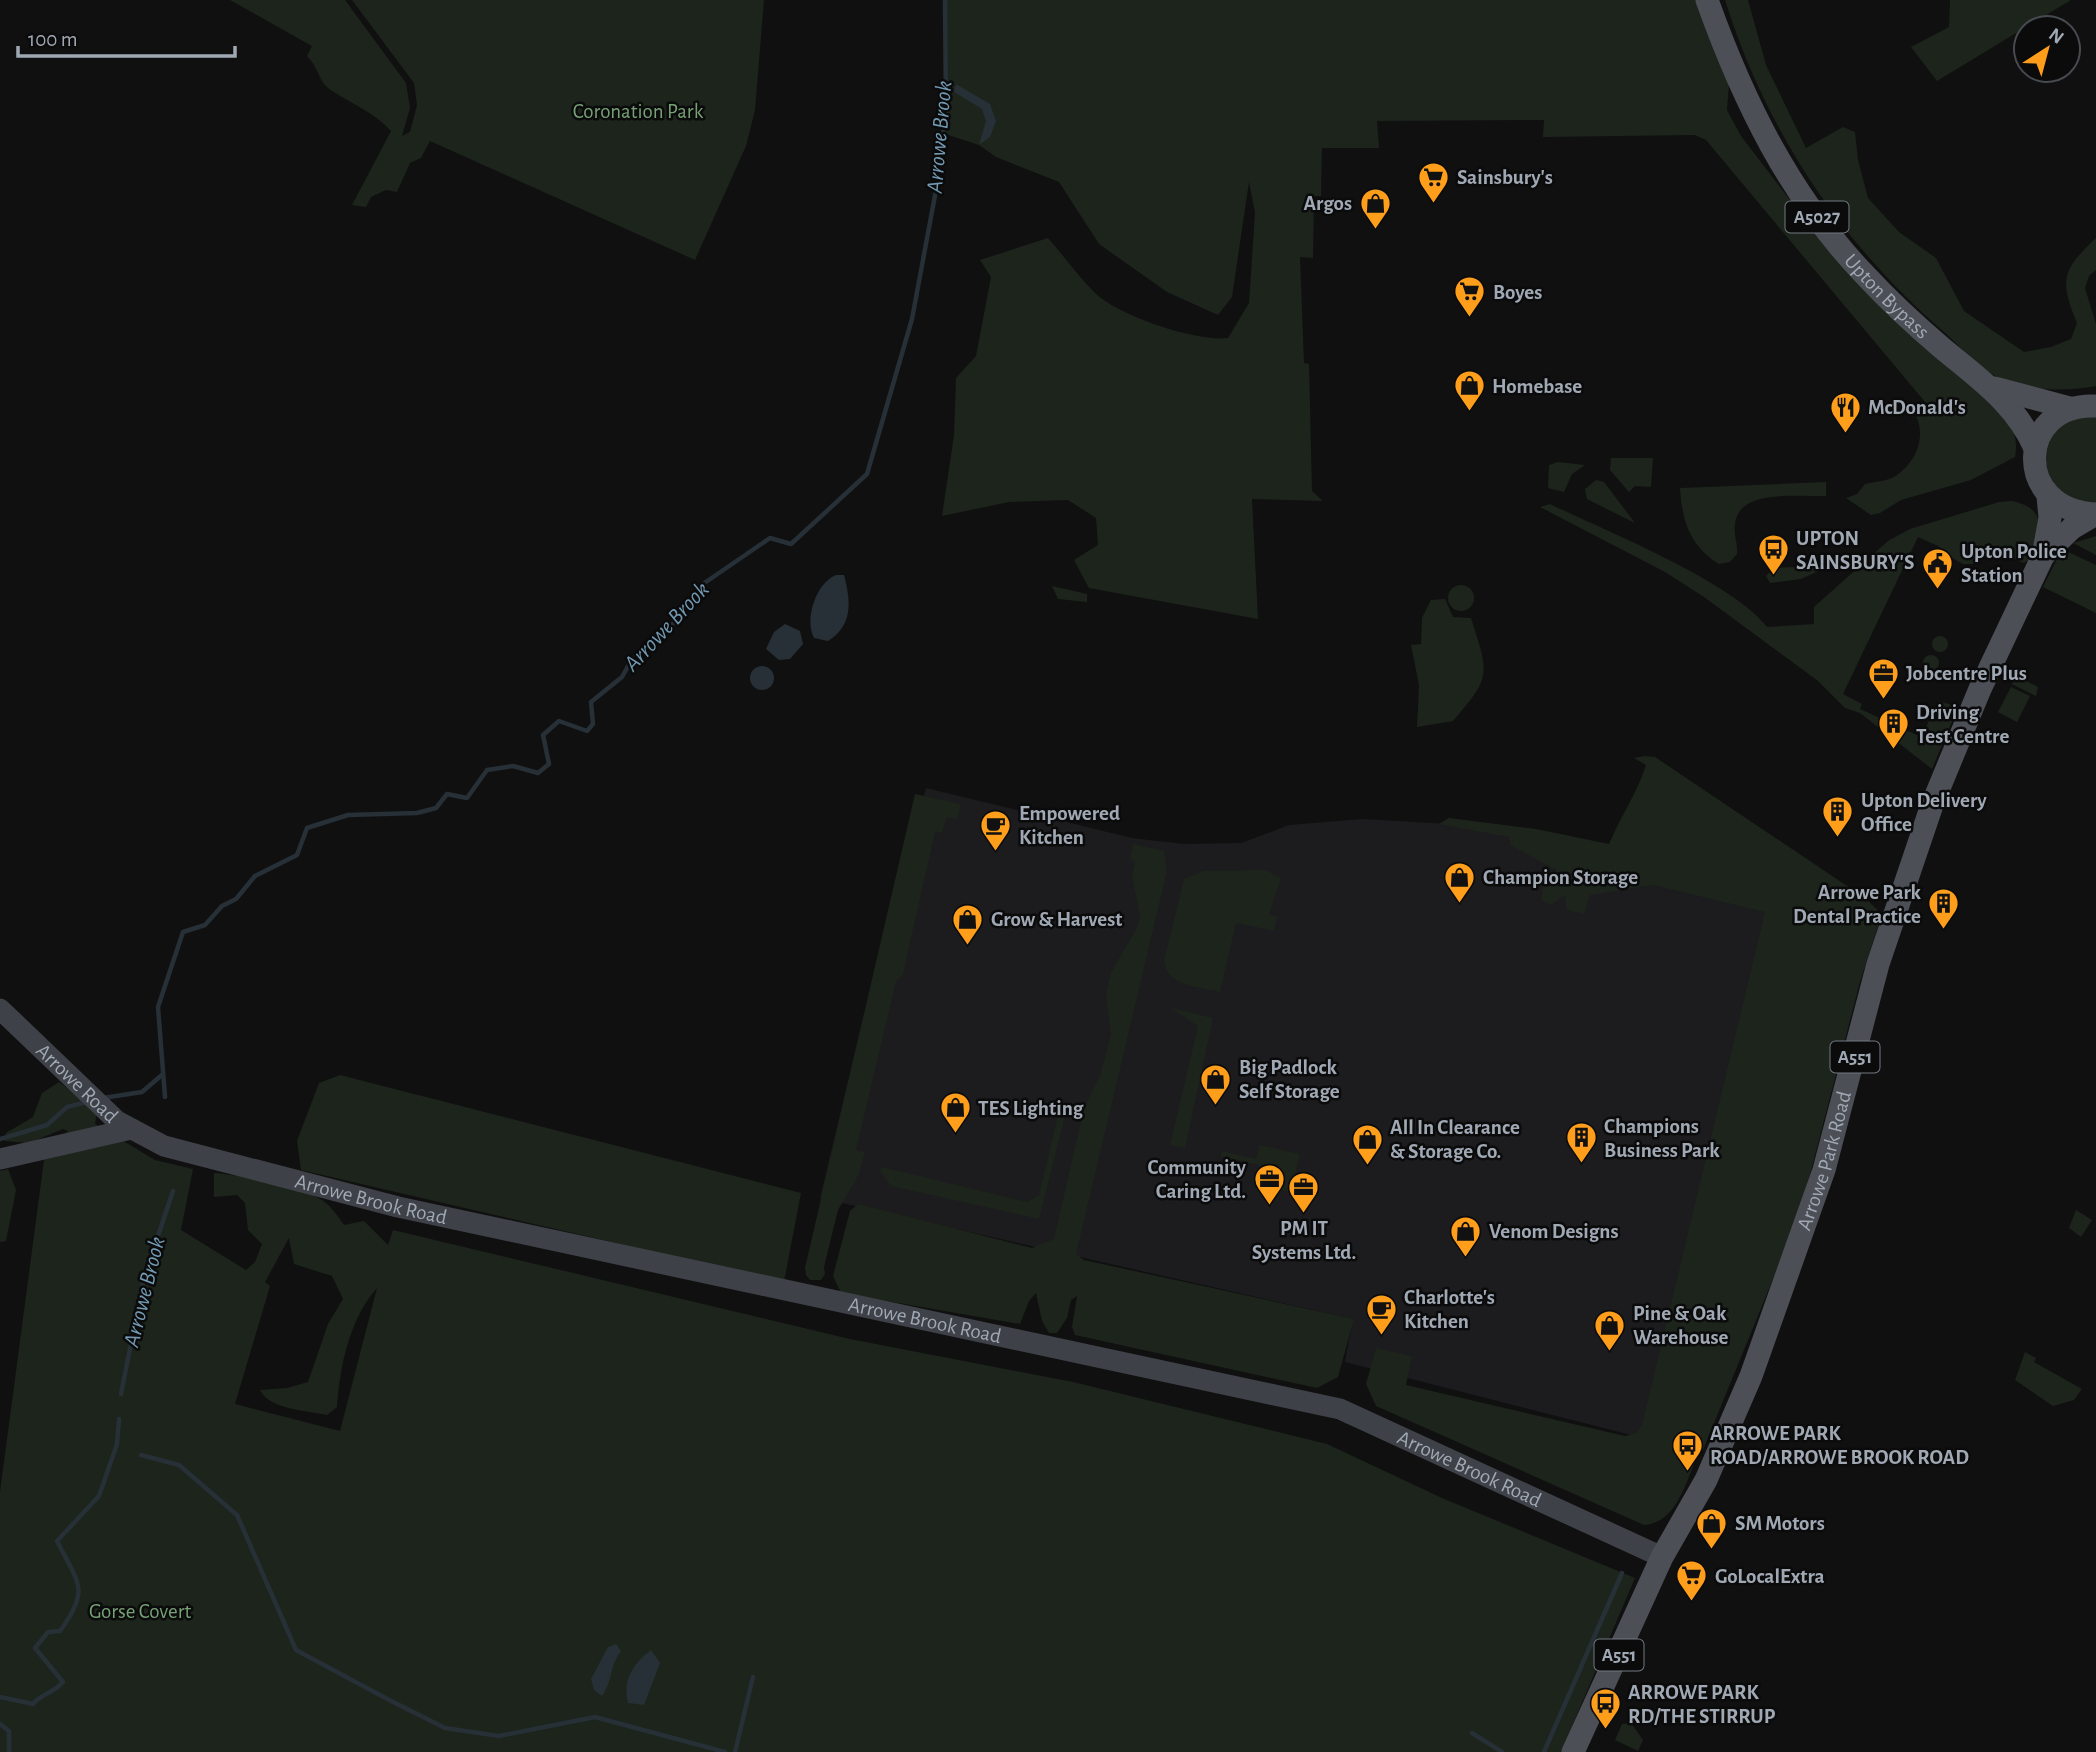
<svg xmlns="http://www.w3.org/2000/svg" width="2096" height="1752" viewBox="0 0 2096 1752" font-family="'Alegreya Sans',sans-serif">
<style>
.built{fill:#1c1c1e}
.green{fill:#1c241c;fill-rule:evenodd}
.water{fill:#263036}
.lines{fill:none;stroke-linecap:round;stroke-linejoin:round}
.stream{stroke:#263036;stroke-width:4.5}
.secondary{stroke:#3e4147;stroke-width:21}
.primary{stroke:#4c4f56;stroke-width:23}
.labels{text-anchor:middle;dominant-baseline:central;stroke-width:5;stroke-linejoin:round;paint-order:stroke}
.shield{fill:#0b0b0c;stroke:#737981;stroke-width:2}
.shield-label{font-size:19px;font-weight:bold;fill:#a0a8b3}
.park-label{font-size:21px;fill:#76a075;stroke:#0b0b0c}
.poi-label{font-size:21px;font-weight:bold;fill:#a0a8b3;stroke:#0b0b0c;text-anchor:start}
.street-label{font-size:21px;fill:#a0a8b3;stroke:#0b0b0c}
.water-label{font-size:23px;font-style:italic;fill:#739ab2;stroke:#0b0b0c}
</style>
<rect width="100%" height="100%" fill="#101011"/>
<!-- built -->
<polygon class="built" points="926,788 1132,838 1184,844 1241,843 1289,825 1362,819 1520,828 1771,893 1683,1256 1708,1262 1643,1438 1345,1362 1353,1319 820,1198 863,1018"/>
<!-- green -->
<g class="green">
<path d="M230 0H345L406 83 410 108 402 136 410 132 417 105 414 83 352 0H764L755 110 746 146 695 260 430 141 421 158 410 163 397 192 386 190 371 197 366 207 352 205 391 131C373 111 349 103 328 88 319 81 317 65 307 56L312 46Z"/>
<path d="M945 0H1699L1729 84 1727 110 1741 136 1816 234 2001 408C2011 424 2019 437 2015 457L1971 480 1901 500 1880 513 1871 515 1846 498 1857 494 1865 484C1874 482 1889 481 1897 475 1918 460 1927 434 1914 412L1925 402 1706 140 1695 135 1543 137 1544 120 1377 121 1379 148H1322L1321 196H1314L1313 258 1300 257 1304 363 1309 364 1312 491 1323 501 1252 499 1258 619 1089 588 1074 560 1098 545 1096 518 1068 500 1009 502 942 516 954 435 956 378 976 356 991 277 980 260 1048 238C1064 256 1078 276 1095 293 1119 316 1196 342 1228 338L1249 303 1255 213 1249 182 1232 297 1218 315 1167 292 1099 244 1059 182 996 157 979 145 942 133 946 111Z"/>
<path d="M1725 0H1748L1766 65 1806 148 1843 127 1855 132 1858 160 1868 198 1899 232 1936 258 1964 311 2024 352 2051 347 2071 339 2077 323C2059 280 2062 270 2096 238V270L2089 276 2085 288 2096 324V386C2063 392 2028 391 1997 377 1978 368 1960 346 1944 332 1841 243 1766 131 1725 0Z"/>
<polygon points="1950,0 2071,0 1937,81 1911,47 1949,27"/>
<path d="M2096 414V502C2048 509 2027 440 2064 422 2073 417 2086 417 2096 414Z"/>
<polygon points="1611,458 1653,458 1651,487 1635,486 1629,492 1610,470"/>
<polygon points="1558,462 1585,465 1572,474 1564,492 1548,488 1549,465"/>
<polygon points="1596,480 1604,482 1635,523 1587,499 1585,489"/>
<path d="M1826 482V496C1801 497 1744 489 1736 519 1732 534 1738 540 1737 554L1730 562 1719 564C1690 546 1682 521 1680 488Z"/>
<path d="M2012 501C2048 509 2041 530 2032 558L2024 563C1998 553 1994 529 1975 564H1963L1943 553 1940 547 1918 537 1843 694 1862 704 1860 709 1921 737 1939 701 1958 707 1932 769 1860 713 1845 708 1818 681 1704 597 1665 572 1540 507 1550 504C1604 530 1733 582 1767 627L1814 624V607L1888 541 1910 529 1999 502Z"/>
<polygon points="2096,536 2096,555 2073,543"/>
<polygon points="2062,549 2096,565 2096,613 2043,587"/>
<polygon points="1819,564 1832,565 1801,579 1770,583 1766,576 1774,568 1816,566"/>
<circle cx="1461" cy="598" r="13"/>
<polygon points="1052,586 1087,594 1087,602 1058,599"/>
<path d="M1445 599 1453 617 1471 618C1489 675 1492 676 1453 721L1417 727 1419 685 1411 645 1421 644 1422 618 1431 600Z"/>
<circle cx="1940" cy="644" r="8"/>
<circle cx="1931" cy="663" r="8"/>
<polygon points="2016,676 2038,687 2036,696 2012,684"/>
<polygon points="2011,687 2030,696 2017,722 1998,712"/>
<path d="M1645 756 1655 757 1865 898 1882 914 1860 982 1800 1213 1703 1450 1699 1452C1687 1478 1678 1523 1644 1525L1376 1406 1366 1384 1376 1348 1412 1356 1406 1385 1625 1436 1636 1433 1642 1425 1765 912 1653 885 1590 895 1584 914 1567 910 1565 895 1551 905 1541 900 1544 883 1557 870 1510 845 1509 837 1439 824 1449 818 1536 829 1609 844C1621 816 1637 793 1646 765L1634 758Z"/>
<polygon points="915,794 961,804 957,820 947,817 942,832 935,832 903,974 896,981 856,1150 865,1152 859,1174 838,1210 824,1267 825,1274 821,1280 810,1280 806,1275 805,1268"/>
<polygon points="1133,844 1164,851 1167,871 1076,1254 1084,1260 1354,1319 1338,1377 1317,1388 1075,1335 1072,1327 1077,1296 1071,1300 1067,1318 1057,1333 1049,1333 1042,1321 1036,1293 1029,1301 1020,1324 841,1293 833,1276 850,1211 858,1204 1032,1248 1054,1239 1084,1108 1101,1073 1111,1034 1106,995 1111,972 1137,928 1140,917 1132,876 1135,862 1130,859"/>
<path d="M1266 870 1281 878 1269 914 1277 917 1274 931 1236 923 1220 992C1197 986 1168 987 1164 961L1184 879 1203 871Z"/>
<polygon points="1171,1008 1213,1018 1185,1148 1170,1145 1198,1026"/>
<polygon points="340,1075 801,1193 784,1282 301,1170 297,1141 319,1083"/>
<path d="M59 1082 97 1110 95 1124 155 1160 193 1169 181 1230 246 1270 255 1262 262 1244 248 1230 245 1203 237 1195 214 1197V1173C240 1175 301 1186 322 1200 331 1206 338 1216 344 1225L364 1221 388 1245 393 1230 850 1339 1073 1382 1327 1444 1442 1498 1635 1578 1561 1752H0V1492L44 1160 50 1148 68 1131 63 1129 29 1143 5 1141 6 1133 33 1117 42 1093ZM289 1238 294 1264 332 1276 343 1299 328 1324 308 1382 287 1388 260 1390C268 1409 308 1411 327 1415L337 1407C340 1366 349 1320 377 1288L340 1431 235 1404 270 1286 265 1282Z"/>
<polygon points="1061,1103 1065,1104 1065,1116 1039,1219 891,1186 880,1171 882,1167 1027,1202 1039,1195"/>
<polygon points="1260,1145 1300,1154 1291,1192 1274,1188 1278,1170 1221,1156 1222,1151 1256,1159"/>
<polygon points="8,1169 16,1190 6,1241 0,1242 0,1171"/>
<polygon points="2076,1210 2092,1220 2081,1237 2069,1228"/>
<polygon points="2025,1352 2036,1358 2034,1362 2082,1389 2074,1400 2053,1406 2015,1380"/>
<polygon points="1631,1723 1643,1740 1638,1751 1615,1740 1622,1724"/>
</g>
<!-- water -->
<g class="water">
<polygon points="956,84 990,104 996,121 990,137 979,145 986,121 982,109 954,92"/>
<path d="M836 575H844C851 602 853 625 828 641L814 638C804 619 816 583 836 575Z"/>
<polygon points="785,624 800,631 803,644 790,659 779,660 766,649 774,632"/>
<circle cx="762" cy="678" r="12"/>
<path d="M616 1644 621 1651C608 1669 614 1679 602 1696L594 1690 591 1679 608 1647Z"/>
<path d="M651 1650 660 1663 644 1705 628 1703C622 1680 633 1664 651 1650Z"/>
</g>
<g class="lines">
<!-- stream -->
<g class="stream">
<polyline points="165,1097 158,1007 183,932 205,925 222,906 236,899 255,876 297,855 307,828 348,815 417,813 436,808 447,794 467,798 487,770 513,766 538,773 549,764 543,735 559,721 587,731 593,724 591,702 622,677 632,659 662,639 700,586 770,538 791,544 867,474 912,319 936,190 946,111 945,0"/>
<polyline points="103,1098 142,1092 163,1074"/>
<polyline points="0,1139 47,1125 67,1107 87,1102"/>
<polyline points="121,1394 144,1278 173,1191"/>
<polyline points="141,1455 179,1465 237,1515 296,1650 391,1701 445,1728 499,1736 595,1717 725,1752"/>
<path d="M0 1697 33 1704C42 1693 54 1693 63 1682L35 1648 48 1632 60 1631C91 1589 78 1583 57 1541L99 1496 117 1444 119 1419"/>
<polyline points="0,1724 9,1731 9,1752"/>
<polyline points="1472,1733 1502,1752"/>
<polyline points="735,1752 753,1677"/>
<polyline points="1544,1752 1622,1573"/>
</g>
<!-- secondary -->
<g class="secondary">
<path id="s1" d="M0 1009 117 1121 164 1146 398 1207 1340 1409 1662 1557"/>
<polyline points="0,1159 131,1129"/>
</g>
<!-- primary -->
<g class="primary">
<path id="s2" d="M1707 0C1743 101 1790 197 1865 275 1889 301 1915 325 1942 348 1979 379 2015 403 2035 448"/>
<polyline points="1995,388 2070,408"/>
<path d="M2096 406C2016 402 2012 511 2096 514"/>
<polyline points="2044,555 2072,528 2096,514"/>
<path id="s3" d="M1573 1752 1662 1557 1706 1480 1751 1376 1824 1170 1878 964 1932 805 1980 689 2043 556 2050 518 2048 496"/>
</g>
</g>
<!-- icons -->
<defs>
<symbol id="supermarket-pin" viewBox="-11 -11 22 30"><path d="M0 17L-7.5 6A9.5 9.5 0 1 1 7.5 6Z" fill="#fe9e1b" stroke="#0b0b0c"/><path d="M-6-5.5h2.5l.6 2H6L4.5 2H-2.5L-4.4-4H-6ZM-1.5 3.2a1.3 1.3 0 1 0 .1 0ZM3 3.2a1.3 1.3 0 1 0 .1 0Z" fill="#111"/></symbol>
<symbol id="shop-pin" viewBox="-11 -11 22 30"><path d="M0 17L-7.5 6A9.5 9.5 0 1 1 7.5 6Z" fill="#fe9e1b" stroke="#0b0b0c"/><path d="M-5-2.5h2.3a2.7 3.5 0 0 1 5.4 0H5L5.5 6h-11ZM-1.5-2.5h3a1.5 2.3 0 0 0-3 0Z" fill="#111"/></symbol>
<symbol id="restaurant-pin" viewBox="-11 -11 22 30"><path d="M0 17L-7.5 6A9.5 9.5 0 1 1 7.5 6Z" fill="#fe9e1b" stroke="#0b0b0c"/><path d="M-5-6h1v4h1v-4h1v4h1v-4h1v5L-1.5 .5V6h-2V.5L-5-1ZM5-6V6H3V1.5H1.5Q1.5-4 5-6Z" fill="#111"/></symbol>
<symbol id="bus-pin" viewBox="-11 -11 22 30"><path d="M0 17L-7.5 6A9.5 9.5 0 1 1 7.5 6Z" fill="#fe9e1b" stroke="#0b0b0c"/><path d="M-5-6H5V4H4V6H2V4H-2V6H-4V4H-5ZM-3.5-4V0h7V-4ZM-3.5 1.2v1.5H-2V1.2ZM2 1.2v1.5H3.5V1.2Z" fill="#111"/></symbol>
<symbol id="civic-pin" viewBox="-11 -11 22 30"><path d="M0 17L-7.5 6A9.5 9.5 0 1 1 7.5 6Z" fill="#fe9e1b" stroke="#0b0b0c"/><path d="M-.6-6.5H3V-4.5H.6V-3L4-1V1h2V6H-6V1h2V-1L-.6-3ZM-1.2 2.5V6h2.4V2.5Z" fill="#111"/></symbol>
<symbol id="office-pin" viewBox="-11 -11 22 30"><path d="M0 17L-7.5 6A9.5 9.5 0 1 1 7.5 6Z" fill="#fe9e1b" stroke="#0b0b0c"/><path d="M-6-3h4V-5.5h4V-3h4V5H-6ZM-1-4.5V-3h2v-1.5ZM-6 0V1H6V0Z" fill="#111"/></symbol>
<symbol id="building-pin" viewBox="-11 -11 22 30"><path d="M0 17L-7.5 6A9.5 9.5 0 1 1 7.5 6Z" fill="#fe9e1b" stroke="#0b0b0c"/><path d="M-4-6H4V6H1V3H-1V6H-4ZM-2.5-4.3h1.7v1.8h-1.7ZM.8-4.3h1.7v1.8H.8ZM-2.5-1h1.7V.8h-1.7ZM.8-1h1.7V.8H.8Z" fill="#111"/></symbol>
<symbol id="cafe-pin" viewBox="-11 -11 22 30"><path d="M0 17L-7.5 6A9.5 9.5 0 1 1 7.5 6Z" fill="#fe9e1b" stroke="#0b0b0c"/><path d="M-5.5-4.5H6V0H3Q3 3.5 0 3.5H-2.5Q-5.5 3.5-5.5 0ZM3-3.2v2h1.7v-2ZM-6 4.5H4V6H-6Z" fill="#111"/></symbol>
</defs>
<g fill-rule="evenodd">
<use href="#supermarket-pin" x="1416" y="160" width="35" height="47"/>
<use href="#shop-pin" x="1358" y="186" width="35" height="47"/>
<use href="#supermarket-pin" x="1452" y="274" width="35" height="47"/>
<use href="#shop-pin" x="1452" y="368" width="35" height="47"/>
<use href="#restaurant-pin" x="1828" y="390" width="35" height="47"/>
<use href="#bus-pin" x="1756" y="532" width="35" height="47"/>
<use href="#civic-pin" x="1920" y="546" width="35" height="47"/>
<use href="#office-pin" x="1866" y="656" width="35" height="47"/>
<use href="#building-pin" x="1876" y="706" width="35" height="47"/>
<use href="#building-pin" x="1820" y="794" width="35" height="47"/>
<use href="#cafe-pin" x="978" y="808" width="35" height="47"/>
<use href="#shop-pin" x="1442" y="860" width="35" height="47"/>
<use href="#building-pin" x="1926" y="886" width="35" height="47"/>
<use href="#shop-pin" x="950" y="902" width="35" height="47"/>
<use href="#shop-pin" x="1198" y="1062" width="35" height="47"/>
<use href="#shop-pin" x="938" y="1090" width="35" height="47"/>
<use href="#building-pin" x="1564" y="1120" width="35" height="47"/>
<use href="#shop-pin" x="1350" y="1122" width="35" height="47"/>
<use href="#office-pin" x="1252" y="1162" width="35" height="47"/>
<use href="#office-pin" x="1286" y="1170" width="35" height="47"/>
<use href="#shop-pin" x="1448" y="1214" width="35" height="47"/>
<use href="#cafe-pin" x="1364" y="1292" width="35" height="47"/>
<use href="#shop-pin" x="1592" y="1308" width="35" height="47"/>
<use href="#bus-pin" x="1670" y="1428" width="35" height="47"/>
<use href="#shop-pin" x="1694" y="1506" width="35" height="47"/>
<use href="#supermarket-pin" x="1674" y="1558" width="35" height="47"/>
<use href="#bus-pin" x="1588" y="1686" width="35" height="47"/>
</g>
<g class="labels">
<!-- shield labels -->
<g class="shield">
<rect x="1785.5" y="201.5" width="63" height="31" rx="5"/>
<rect x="1830.5" y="1041.5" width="49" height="31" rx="5"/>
<rect x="1594.5" y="1639.5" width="49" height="31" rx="5"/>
</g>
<g class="shield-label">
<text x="1817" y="217">A5027</text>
<text x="1855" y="1057">A551</text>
<text x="1619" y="1655">A551</text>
</g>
<!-- park labels -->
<g class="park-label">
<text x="638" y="111">Coronation Park</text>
<text x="140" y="1611">Gorse Covert</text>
</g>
<!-- poi labels -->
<g class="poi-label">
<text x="1457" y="177">Sainsbury's</text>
<text x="1352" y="203" text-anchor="end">Argos</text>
<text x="1493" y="292">Boyes</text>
<text x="1492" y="386">Homebase</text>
<text x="1868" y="407">McDonald's</text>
<text x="1796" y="538">UPTON<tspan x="1796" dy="24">SAINSBURY'S</tspan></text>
<text x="1961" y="551">Upton Police<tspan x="1961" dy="24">Station</tspan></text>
<text x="1906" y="673">Jobcentre Plus</text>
<text x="1916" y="712">Driving<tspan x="1916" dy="24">Test Centre</tspan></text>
<text x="1861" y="800">Upton Delivery<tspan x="1861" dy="24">Office</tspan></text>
<text x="1019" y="813">Empowered<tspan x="1019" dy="24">Kitchen</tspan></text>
<text x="1483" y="877">Champion Storage</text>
<text x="1921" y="892" text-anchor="end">Arrowe Park<tspan x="1921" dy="24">Dental Practice</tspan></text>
<text x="991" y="919">Grow &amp; Harvest</text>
<text x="1239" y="1067">Big Padlock<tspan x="1239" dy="24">Self Storage</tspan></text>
<text x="978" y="1108">TES Lighting</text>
<text x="1604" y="1126">Champions<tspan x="1604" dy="24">Business Park</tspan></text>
<text x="1390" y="1127">All In Clearance<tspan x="1390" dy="24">&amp; Storage Co.</tspan></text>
<text x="1246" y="1167" text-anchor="end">Community<tspan x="1246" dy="24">Caring Ltd.</tspan></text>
<text x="1304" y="1228" text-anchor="middle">PM IT<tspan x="1304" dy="24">Systems Ltd.</tspan></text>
<text x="1489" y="1231">Venom Designs</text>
<text x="1404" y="1297">Charlotte's<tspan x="1404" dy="24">Kitchen</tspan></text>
<text x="1633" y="1313">Pine &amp; Oak<tspan x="1633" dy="24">Warehouse</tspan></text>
<text x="1710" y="1433">ARROWE PARK<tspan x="1710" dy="24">ROAD/ARROWE BROOK ROAD</tspan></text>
<text x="1735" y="1523">SM Motors</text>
<text x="1715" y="1576">GoLocalExtra</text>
<text x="1628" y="1692">ARROWE PARK<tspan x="1628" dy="24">RD/THE STIRRUP</tspan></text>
</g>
<!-- street labels -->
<g class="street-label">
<text stroke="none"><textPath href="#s2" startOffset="350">Upton Bypass</textPath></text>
<text stroke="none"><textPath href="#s1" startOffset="107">Arrowe Road</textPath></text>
<text stroke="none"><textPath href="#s3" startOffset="644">Arrowe Park Road</textPath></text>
<text stroke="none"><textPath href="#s1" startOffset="429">Arrowe Brook Road</textPath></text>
<text stroke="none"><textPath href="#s1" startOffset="996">Arrowe Brook Road</textPath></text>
<text stroke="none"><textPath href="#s1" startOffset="1563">Arrowe Brook Road</textPath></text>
</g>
<!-- water labels -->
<g class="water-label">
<text transform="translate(940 137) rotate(-85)">Arrowe Brook</text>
<text transform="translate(667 627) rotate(-47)">Arrowe Brook</text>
<text transform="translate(145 1292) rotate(-76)">Arrowe Brook</text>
</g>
</g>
<!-- north arrow -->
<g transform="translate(2047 49) rotate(36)"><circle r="33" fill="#0b0b0c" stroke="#474a4f" stroke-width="2"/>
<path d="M0-5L12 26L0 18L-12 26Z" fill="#fe9e1b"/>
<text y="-10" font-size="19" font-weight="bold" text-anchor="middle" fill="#a0a8b3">N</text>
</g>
<!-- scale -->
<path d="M18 46v10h217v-10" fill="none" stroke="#a0a8b3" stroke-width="3.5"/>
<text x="28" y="46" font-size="21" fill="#a0a8b3" stroke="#0b0b0c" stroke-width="5" paint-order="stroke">100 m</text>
</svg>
